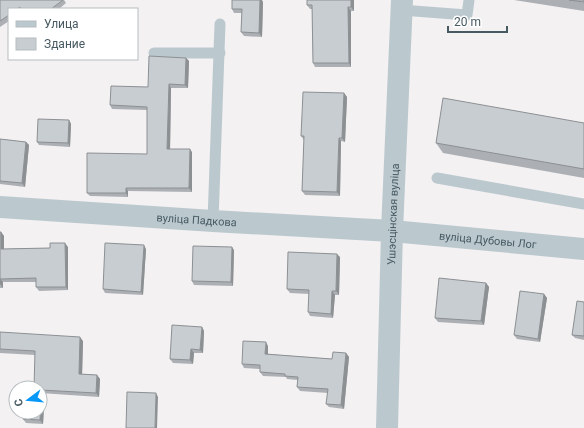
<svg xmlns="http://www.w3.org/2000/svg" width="584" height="428" viewBox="0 0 584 428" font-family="Roboto,sans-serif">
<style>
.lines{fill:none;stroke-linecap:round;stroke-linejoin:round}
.lane{stroke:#bbc9cf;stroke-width:11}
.street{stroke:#bbc9cf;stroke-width:22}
.wall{fill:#acb0b5}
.shaded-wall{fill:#8c9093}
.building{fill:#c8cdd2;stroke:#8c9093}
.labels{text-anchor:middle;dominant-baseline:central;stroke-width:3;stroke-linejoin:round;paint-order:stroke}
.street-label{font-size:11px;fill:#475961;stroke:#fff}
</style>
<rect width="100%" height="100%" fill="#f4f1f2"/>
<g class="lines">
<!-- lane -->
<g class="lane">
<polyline points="401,10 467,15 469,0"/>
<polyline points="154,53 220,53"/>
<polyline points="437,178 584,204"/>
<polyline points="213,221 220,24"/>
</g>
<!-- street -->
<g class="street">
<path id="s1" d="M0 207 213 221 392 231 584 249"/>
<path id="s2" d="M387 428 392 231 402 0"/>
</g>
</g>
<!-- wall -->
<g class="wall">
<polygon points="0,0 64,0 66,3 59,9 9,9 9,21 0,27"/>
<polygon points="307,0 354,0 354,11 351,11 351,67 315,67 313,63 312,9 310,9 307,5"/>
<polygon points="514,0 584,0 584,11"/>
<polygon points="263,2 262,37 244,36 241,32 242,13 234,13 232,9"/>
<polygon points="186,58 189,61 188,88 171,88 170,149 192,152 192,192 128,191 128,197 90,196 87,193 147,154 147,110 112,109 110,105 148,87"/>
<polygon points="344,93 347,97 345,142 341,141 340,196 305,195 302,191 304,140 301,136"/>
<polygon points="69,120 71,124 70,147 39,145 37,142"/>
<polygon points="584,123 584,178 443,153 436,143"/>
<polygon points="0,139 26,142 29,145 25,187 0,184"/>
<polygon points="0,232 1,232 4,236 4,249 50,248 68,247 68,290 39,291 36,287 36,282 3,282 3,288 0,288"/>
<polygon points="146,249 143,295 105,293 103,289"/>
<polygon points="234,250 233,286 194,285 192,281"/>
<polygon points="340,257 339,295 335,295 333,318 310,316 308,312 309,294 290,293 287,289"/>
<polygon points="486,283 489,287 484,325 438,322 435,318"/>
<polygon points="544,294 547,298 540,342 517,339 514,335"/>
<polygon points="584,302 584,340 575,338 572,335"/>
<polygon points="202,327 204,331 203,353 194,353 193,364 173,363 170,359"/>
<polygon points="0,332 83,341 82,374 97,375 100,379 99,397 40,393 40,388 35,355 0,353"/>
<polygon points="268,346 268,354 332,359 346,353 349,357 344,409 329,407 326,404 328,393 300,391 297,387 298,380 287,379 286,377 263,376 260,372 260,369 244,368 242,364"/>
<polygon points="44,407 43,424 26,423 23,419"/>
</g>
<!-- shaded-wall -->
<g class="shaded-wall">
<polygon points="260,0 262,0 263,2 262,37 259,33"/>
<polygon points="351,0 354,0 354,11 351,7"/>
<polygon points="348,7 351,11 351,67 349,63"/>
<polygon points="186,58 189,61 188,88 185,85"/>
<polygon points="169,84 171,88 170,152 167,149"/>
<polygon points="344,93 347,97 345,142 342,138"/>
<polygon points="69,120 71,124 70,147 68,143"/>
<polygon points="339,138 341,141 340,196 337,192"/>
<polygon points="26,142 29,145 25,187 22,183"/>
<polygon points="190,149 192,152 192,192 189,188"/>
<polygon points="126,188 128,191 128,197 126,193"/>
<polygon points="1,232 4,236 4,252 1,249"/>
<polygon points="65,243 68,247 68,290 66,287"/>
<polygon points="144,245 146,249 143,295 141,292"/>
<polygon points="232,247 234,250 233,286 231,282"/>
<polygon points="337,254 340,257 339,295 336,291"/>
<polygon points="0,279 3,282 3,288 0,284"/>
<polygon points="486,283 489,287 484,325 481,321"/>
<polygon points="332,291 335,295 333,318 331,314"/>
<polygon points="544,294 547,298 540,342 538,339"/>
<polygon points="202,327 204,331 203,353 200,350"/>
<polygon points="80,337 83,341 82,378 79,374"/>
<polygon points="266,342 268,346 268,357 265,354"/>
<polygon points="191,349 194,353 193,364 190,360"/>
<polygon points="346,353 349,357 344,409 341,405"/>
<polygon points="97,375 100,379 99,397 96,393"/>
<polygon points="156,393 158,397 157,428 155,428"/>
<polygon points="41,403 44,407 43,424 40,420"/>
</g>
<!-- building -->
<g class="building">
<polygon points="0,0 63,0 51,9 21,9 20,7 17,9 9,9 9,15 0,21"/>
<polygon points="232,0 260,0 259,33 241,32 242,9 232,9"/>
<polygon points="307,0 351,0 351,7 348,7 349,63 313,63 312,5 307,5"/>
<polygon points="569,0 584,0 584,2"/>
<polygon points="149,56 186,58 185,85 169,84 167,149 190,149 189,188 126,188 126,193 87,193 87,153 147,154 147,107 110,105 111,86 148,87"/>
<polygon points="303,92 344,93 342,138 339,138 337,192 302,191 304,136 301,136"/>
<polygon points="443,98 584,123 584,169 436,143"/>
<polygon points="38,119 69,120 68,143 37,142"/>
<polygon points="0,139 26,142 22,183 0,181"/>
<polygon points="0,232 1,232 1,249 50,248 50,243 65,243 66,287 36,287 36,278 0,279 0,281"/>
<polygon points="105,243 144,245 141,292 103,289"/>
<polygon points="193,246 232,247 231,282 192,281"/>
<polygon points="288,252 337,254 336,291 332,291 331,314 308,312 309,290 287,289"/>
<polygon points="439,278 486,283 481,321 435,318"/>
<polygon points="520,291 544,294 538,339 514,335"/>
<polygon points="577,301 584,302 584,336 572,335"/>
<polygon points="172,325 202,327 200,350 191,349 190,360 170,359"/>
<polygon points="0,332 80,337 79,374 97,375 96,393 40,390 40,388 34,388 35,351 0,349"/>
<polygon points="243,341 266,342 265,354 332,359 333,352 346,353 341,405 326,404 328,389 297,387 298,377 285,376 285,374 260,372 260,365 242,364"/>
<polygon points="127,392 156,393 155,428 126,428"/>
<polygon points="40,403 41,403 40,420 23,419 23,412 40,412"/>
</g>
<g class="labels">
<!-- street labels -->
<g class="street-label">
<text stroke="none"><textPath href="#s2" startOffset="214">Ушэсцінская вуліца</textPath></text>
<text stroke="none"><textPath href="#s1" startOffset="197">вуліца Падкова</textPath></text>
<text stroke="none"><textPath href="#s1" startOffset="489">вуліца Дубовы Лог</textPath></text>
</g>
</g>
<!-- legend -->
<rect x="8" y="8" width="130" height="52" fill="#ffffff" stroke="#b5bdc0"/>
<rect x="16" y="21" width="20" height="6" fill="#bbc9cf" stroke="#b5bdc0"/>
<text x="44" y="28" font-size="12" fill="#475961">Улица</text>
<rect x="16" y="38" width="20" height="12" fill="#c8cdd2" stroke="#b5bdc0"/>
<text x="44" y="48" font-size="12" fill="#475961">Здание</text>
<!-- north arrow -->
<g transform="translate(28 400) rotate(254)"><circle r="19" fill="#ffffff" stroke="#b5bdc0"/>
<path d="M0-3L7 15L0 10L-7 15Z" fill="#0798f8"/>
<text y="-6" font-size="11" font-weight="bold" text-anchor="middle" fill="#475961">С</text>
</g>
<!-- scale -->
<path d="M448 26v6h59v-6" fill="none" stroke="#475961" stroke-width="2"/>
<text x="454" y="26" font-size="12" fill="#475961" stroke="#ffffff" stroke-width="3" paint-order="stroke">20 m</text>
</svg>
